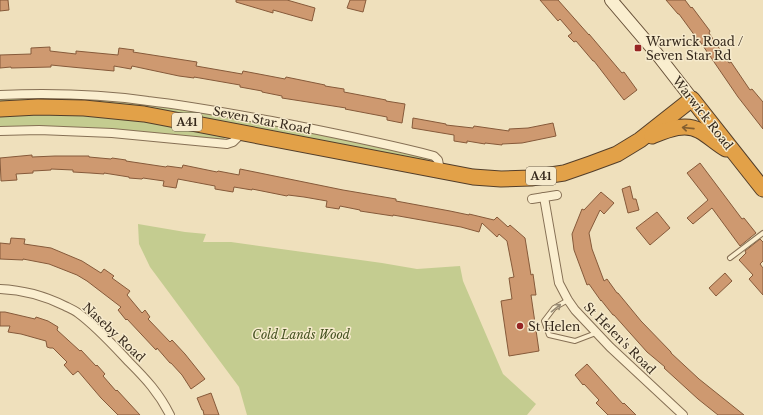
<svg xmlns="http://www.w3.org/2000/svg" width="763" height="415" viewBox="0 0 763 415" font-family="'Libre Baskerville',serif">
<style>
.green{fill:#c4cc90}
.building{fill:#ce9970;stroke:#865a3a}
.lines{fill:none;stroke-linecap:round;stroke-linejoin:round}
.lane-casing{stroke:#867055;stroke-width:6}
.street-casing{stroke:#867055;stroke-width:10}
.secondary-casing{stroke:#685139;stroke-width:14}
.highway-casing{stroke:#533e2a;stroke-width:17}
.lane{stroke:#faeecf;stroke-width:4}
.street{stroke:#faeecf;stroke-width:8}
.secondary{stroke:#faeecf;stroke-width:12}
.highway{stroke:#e2a148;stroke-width:15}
.oneway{stroke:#835e2f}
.oneway2{stroke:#988b75}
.poi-dot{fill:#972524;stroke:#f6eacc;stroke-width:1.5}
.labels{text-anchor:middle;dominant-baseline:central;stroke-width:3;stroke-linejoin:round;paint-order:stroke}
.shield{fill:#f6eacc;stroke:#6f6250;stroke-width:1}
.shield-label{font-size:11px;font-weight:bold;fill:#35281b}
.poi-label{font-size:12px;fill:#35281b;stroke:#f6eacc;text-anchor:start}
.street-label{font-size:12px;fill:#35281b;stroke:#f6eacc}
.park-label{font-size:12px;font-style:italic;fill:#455221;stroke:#f6eacc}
</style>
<rect width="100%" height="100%" fill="#efe0bc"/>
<!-- green -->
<g class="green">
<polygon points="78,97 112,100 179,108 244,120 391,148 428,159 429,162 177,114 0,103 0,98"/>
<polygon points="54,113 147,120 225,136 225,138 221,141 0,127 0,115"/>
<polygon points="138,224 185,232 206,234 203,242 231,242 382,263 417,269 460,266 463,281 503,374 536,404 527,415 247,415 239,387 150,267 139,244"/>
</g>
<!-- building -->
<g class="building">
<polygon points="0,0 8,0 9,10 0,11"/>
<polygon points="236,0 287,0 315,8 312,21 273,10 273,13 236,2"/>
<polygon points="350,0 366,0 363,12 347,8"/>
<polygon points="540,0 558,0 589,35 589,34 622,73 624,72 637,90 624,100 594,61 593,61 576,41 574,42 568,36 572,33 560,19 558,21"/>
<polygon points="666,0 685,0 691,8 692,7 710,31 709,33 729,63 731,62 750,90 752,89 763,102 763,129 738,97 699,40 698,40 679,14 678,14"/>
<polygon points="50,47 50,51 76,54 76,51 118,55 119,48 134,50 133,52 197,62 196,66 242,74 243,71 285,79 286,77 325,85 325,86 344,89 344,92 386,100 386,101 405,104 402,123 387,120 387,117 345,109 346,108 282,98 282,96 262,92 262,91 240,87 240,85 194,77 194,78 179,76 132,66 131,69 114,66 114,71 71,67 51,65 51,67 11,68 11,67 0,68 0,55 31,54 31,48"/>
<polygon points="413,118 446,124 446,125 473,128 474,126 509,131 509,129 528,128 553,123 556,136 522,143 502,144 502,145 485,143 485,144 467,141 467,143 454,141 454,135 412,128"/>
<polygon points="32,155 32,157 55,156 89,156 89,157 111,159 112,158 126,160 126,161 166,167 167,166 182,168 183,165 217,172 218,171 239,175 240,169 343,190 396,199 396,201 450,211 469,215 469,214 494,220 497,217 508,227 510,225 525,238 531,275 533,274 536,295 531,295 539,351 509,356 501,301 512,299 509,278 514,277 507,241 499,234 497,237 482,223 479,232 461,227 393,215 393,216 360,211 360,210 340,206 339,209 326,207 327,201 304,197 288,195 287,196 252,189 252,190 234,187 233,192 215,189 215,186 178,179 176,188 163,186 164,181 143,178 142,179 129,178 129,177 104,173 104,174 90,173 73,172 73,170 51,169 51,170 33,171 33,173 16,174 17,180 1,181 0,158"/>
<polygon points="700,163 742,219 744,218 756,233 740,246 712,208 693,224 687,218 708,200 687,173"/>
<polygon points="630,186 633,199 636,199 639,210 628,213 622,189"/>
<polygon points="601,192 614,203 604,214 600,210 589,233 592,249 604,281 607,279 617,293 618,293 641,321 671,352 671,353 699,379 744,415 718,415 698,399 664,368 665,367 647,352 614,315 613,315 601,300 601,301 589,284 587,285 574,250 572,234 582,209 584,210"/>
<polygon points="657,212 670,228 650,245 636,228"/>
<polygon points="11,238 25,239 24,244 51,248 82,261 101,273 104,269 114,276 112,278 130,291 127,295 142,313 145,310 150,317 148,319 170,342 172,340 185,354 205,379 191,389 182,375 171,363 170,363 157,348 156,350 127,319 126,320 118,310 121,307 87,281 77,275 49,264 23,259 23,260 0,259 0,243 10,244"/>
<polygon points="760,239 763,242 763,261 760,264 763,268 763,295 749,279 753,275 739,260 746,253 745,251"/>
<polygon points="725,273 732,281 716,296 709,288"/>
<polygon points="0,312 5,312 35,319 36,317 48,321 58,327 57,330 80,351 81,350 96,366 97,365 105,374 103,376 116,391 117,390 140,415 118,415 101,398 78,371 73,375 64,365 67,362 53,348 50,348 47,347 46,341 21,334 8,332 10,326 0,326"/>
<polygon points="587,364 623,404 624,403 636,415 608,415 596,403 599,400 584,384 583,385 575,375"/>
<polygon points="211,393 219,415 204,415 203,410 202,410 197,398"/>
</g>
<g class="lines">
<defs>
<g id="lane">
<polyline points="730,258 763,233"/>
<polyline points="568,300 554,308 544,321 549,335 575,341 596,333"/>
</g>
<g id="street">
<path d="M0 95C49 93 99 94 148 101 193 106 238 115 283 123 333 133 384 143 434 156L438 160 440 170"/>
<polyline points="0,131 39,130 112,133 227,144 233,142 242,133"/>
<polyline points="544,197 559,283 568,300 575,310 610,347 683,415"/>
<polyline points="532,199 557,195"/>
<path d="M0 289C24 290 43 295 65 306 69 308 74 310 78 313 97 327 113 345 129 362 146 379 159 393 170 415"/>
</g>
<polyline id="secondary" points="611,0 657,54 692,99"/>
<g id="highway">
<polyline points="0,109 38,107 84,108 144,114 473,177 501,179 531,178 564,173 590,164 617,154 640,140 692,99 763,189"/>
<path d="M652 136C667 130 685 122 700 131 709 136 717 144 726 149"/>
</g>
</defs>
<!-- lane casing -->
<use href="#lane" class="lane-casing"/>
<!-- street casing -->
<use href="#street" class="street-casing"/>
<!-- secondary casing -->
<use href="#secondary" class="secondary-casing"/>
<!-- highway casing -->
<use href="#highway" class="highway-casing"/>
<!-- lane -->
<use href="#lane" class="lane"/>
<!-- street -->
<use href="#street" class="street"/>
<!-- secondary -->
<use href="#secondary" class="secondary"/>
<!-- highway -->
<use href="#highway" class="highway"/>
</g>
<!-- one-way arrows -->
<defs><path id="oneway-shaft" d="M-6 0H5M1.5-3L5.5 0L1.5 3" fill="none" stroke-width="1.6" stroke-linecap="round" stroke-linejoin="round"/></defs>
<use class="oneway" href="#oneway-shaft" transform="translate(688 128) rotate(-174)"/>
<use class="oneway2" href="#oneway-shaft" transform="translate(556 308) rotate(-39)"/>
<!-- markers -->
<g class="poi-dot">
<rect x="634" y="44" width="8" height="8" rx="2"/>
<circle cx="520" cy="326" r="4"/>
</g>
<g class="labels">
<!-- shield labels -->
<g class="shield">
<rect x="172" y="113" width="30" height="18" rx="3"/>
<rect x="526" y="167" width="30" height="18" rx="3"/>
</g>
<g class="shield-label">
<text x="187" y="122">A41</text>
<text x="541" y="176">A41</text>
</g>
<!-- poi labels -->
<g class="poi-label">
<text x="646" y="41">Warwick Road /<tspan x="646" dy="14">Seven Star Rd</tspan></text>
<text x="528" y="326">St Helen</text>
</g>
<!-- street labels -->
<g class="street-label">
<text transform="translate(703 113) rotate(52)">Warwick Road</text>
<text transform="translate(262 120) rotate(11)">Seven Star Road</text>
<text transform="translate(114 332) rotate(43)">Naseby Road</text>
<text transform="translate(620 338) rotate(45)">St Helen's Road</text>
</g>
<!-- park labels -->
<g class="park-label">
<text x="301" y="334">Cold Lands Wood</text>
</g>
</g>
</svg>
